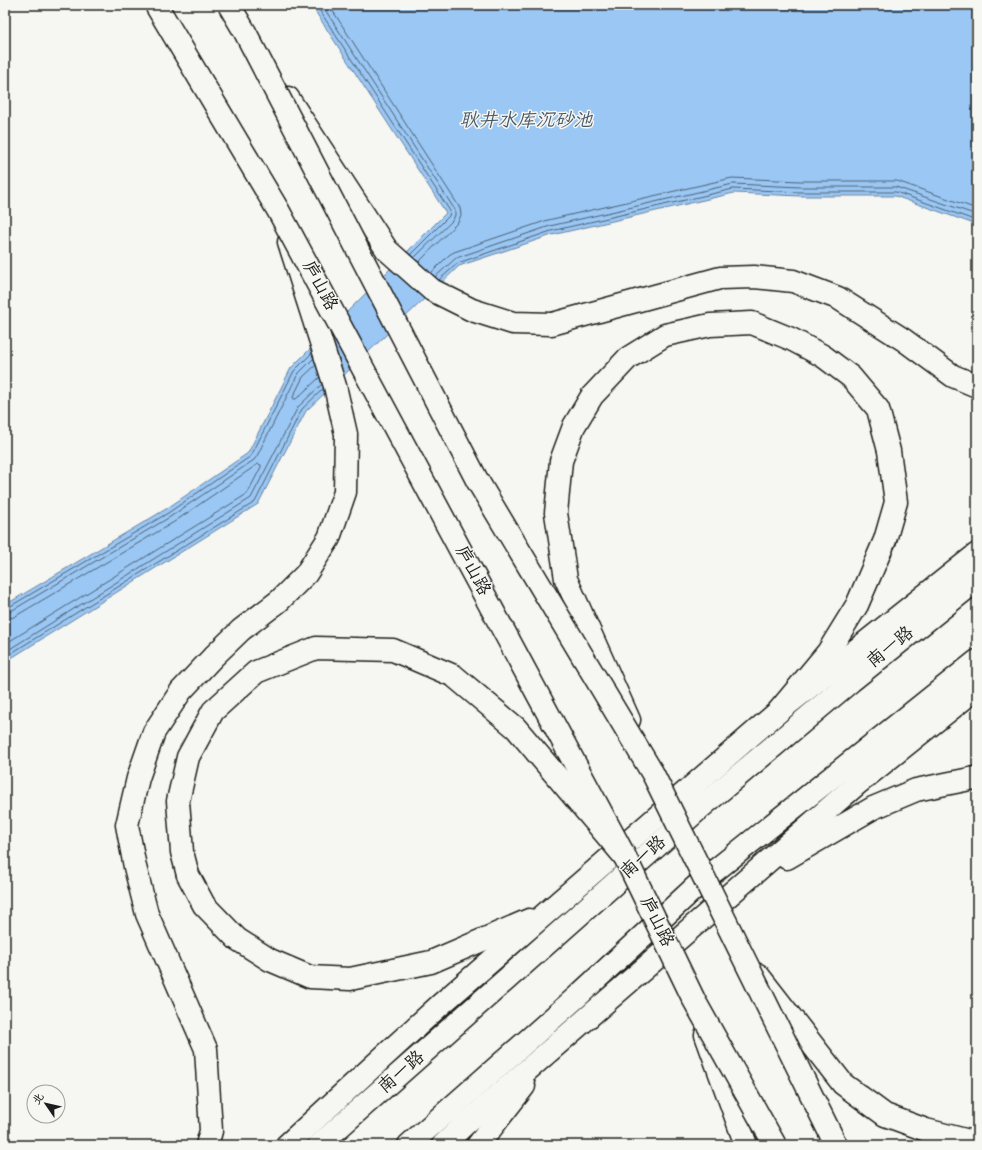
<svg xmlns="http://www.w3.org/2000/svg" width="982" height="1150" viewBox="0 0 982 1150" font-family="'Indie Flower','LXGW WenKai TC',sans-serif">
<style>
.water{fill:#9ac7f4;stroke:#68839e}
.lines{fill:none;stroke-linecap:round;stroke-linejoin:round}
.shore{stroke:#4e6072;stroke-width:1}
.trunk-casing{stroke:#1c1c1c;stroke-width:25}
.trunk{stroke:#f6f6f2;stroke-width:22}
.primary-bridge-casing{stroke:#1c1c1c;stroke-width:25;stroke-linecap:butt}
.trunk-bridge-casing{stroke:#1c1c1c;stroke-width:25;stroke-linecap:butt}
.primary-bridge{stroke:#f6f6f2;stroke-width:22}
.trunk-bridge{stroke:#f6f6f2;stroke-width:22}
.labels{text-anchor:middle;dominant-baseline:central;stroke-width:3;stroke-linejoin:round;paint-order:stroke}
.street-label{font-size:18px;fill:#1c1c1c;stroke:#f6f6f2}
.water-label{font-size:19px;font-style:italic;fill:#485868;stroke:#f6f6f2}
</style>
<rect width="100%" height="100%" fill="#f6f6f2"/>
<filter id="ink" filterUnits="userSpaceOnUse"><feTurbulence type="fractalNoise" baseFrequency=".025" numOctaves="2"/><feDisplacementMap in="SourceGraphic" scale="8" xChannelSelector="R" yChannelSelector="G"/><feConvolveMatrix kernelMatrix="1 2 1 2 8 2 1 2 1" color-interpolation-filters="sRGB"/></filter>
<g filter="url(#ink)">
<!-- water -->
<polygon class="water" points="313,5 977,5 977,225 895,196 800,196 734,193 552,235 459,266 306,411 258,504 5,662 5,605 166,509 248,453 291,368 446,213 313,8"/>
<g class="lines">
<!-- shore -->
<g class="shore">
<polyline points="317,5 318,8 450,211 449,216 410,255"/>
<polyline points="322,5 455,210 455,215 453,220 414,258"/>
<polyline points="329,5 460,208 461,215 458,222 419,262"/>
<polyline points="431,273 449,255 454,252 548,220 732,178 800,181 897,181 977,209"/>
<polyline points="435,277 456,258 550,226 733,184 800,187 896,187 977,215"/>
<polyline points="439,280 458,263 551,231 733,189 800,192 896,192 977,221"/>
<polyline points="316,365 303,377 293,397 294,399 296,399 320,377"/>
<polyline points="5,608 9,607 168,513 251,456 294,371 312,353"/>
<polyline points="5,613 11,611 170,517 254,460 257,456 298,374 314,358"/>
<polyline points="5,619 14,617 174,522 258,464 261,465 261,467 247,494 5,644"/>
<polyline points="5,652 251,498 298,407 322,384"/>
<polyline points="5,657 255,502 302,409 323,389"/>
</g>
<defs>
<g id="trunk">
<polyline points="288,98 387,250 432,290 472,310 513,323 552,324 720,278 754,277 793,281 838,298 904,340 953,376 977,386"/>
<polyline points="629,720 566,579 556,513 561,461 574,426 592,396 628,358 665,335 710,325 752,323 791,339 823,356 851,377 878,409 889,451 896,502 885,540 857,605 828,652 778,712"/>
<polyline points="787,858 873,808 916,790 975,778 977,779"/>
<polyline points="188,875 204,905 237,939 270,960 310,977 350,979 431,962 529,920"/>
<polyline points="758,975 843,1084 885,1115 926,1130 977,1143"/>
<polyline points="706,1035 746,1145"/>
<polyline points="207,1145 211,1131 206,1049 147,914 135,867 127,825 138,778 154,732 181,691 214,656 241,630 279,601 306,574 329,538 345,492 346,434 335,386 289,242"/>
<polyline points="287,1145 439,1006 778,712 977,554"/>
<polyline points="319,1145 701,807 851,681 977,580"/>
<polyline points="409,1145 579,995 702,881 977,661"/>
<polyline points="443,1145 464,1125 857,784 977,688"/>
<polyline points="478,1145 524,1086"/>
</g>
</defs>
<!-- trunk casing -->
<use href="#trunk" class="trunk-casing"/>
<!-- trunk -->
<use href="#trunk" class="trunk"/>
<defs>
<g id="primary-bridge">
<polyline points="156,5 278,210 625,857 694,1000 775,1145"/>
<polyline points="229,5 245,32 477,480 653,774 836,1145"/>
</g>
<polyline id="trunk-bridge" points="188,875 182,852 178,801 188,757 213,711 256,672 316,648 393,650 454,676 516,728 625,857"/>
</defs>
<!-- primary-bridge casing -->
<use href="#primary-bridge" class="primary-bridge-casing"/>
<!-- trunk-bridge casing -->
<use href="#trunk-bridge" class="trunk-bridge-casing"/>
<!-- primary-bridge -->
<use href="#primary-bridge" class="primary-bridge"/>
<!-- trunk-bridge -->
<use href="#trunk-bridge" class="trunk-bridge"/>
</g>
</g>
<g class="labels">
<!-- street labels -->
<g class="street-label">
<text transform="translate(319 286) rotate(62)">庐山路</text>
<text transform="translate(472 571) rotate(62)">庐山路</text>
<text transform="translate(891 648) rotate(-39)">南一路</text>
<text transform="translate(644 858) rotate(-42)">南一路</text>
<text transform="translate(656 922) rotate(64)">庐山路</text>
<text transform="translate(402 1073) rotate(-41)">南一路</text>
</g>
<!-- water labels -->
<g class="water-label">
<text x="526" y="121">耿井水库沉砂池</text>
</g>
</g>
<!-- margin -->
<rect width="982" height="1150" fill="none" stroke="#f6f6f2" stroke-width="20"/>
<rect x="10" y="10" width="962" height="1130" fill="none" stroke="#1c1c1c" stroke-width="1.5" filter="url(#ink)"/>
<!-- north arrow -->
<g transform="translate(46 1104) rotate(304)"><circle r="19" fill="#f6f6f2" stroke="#9f9f9c"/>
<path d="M0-3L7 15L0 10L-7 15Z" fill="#1c1c1c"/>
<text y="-6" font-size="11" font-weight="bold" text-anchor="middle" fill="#1c1c1c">北</text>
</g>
</svg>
